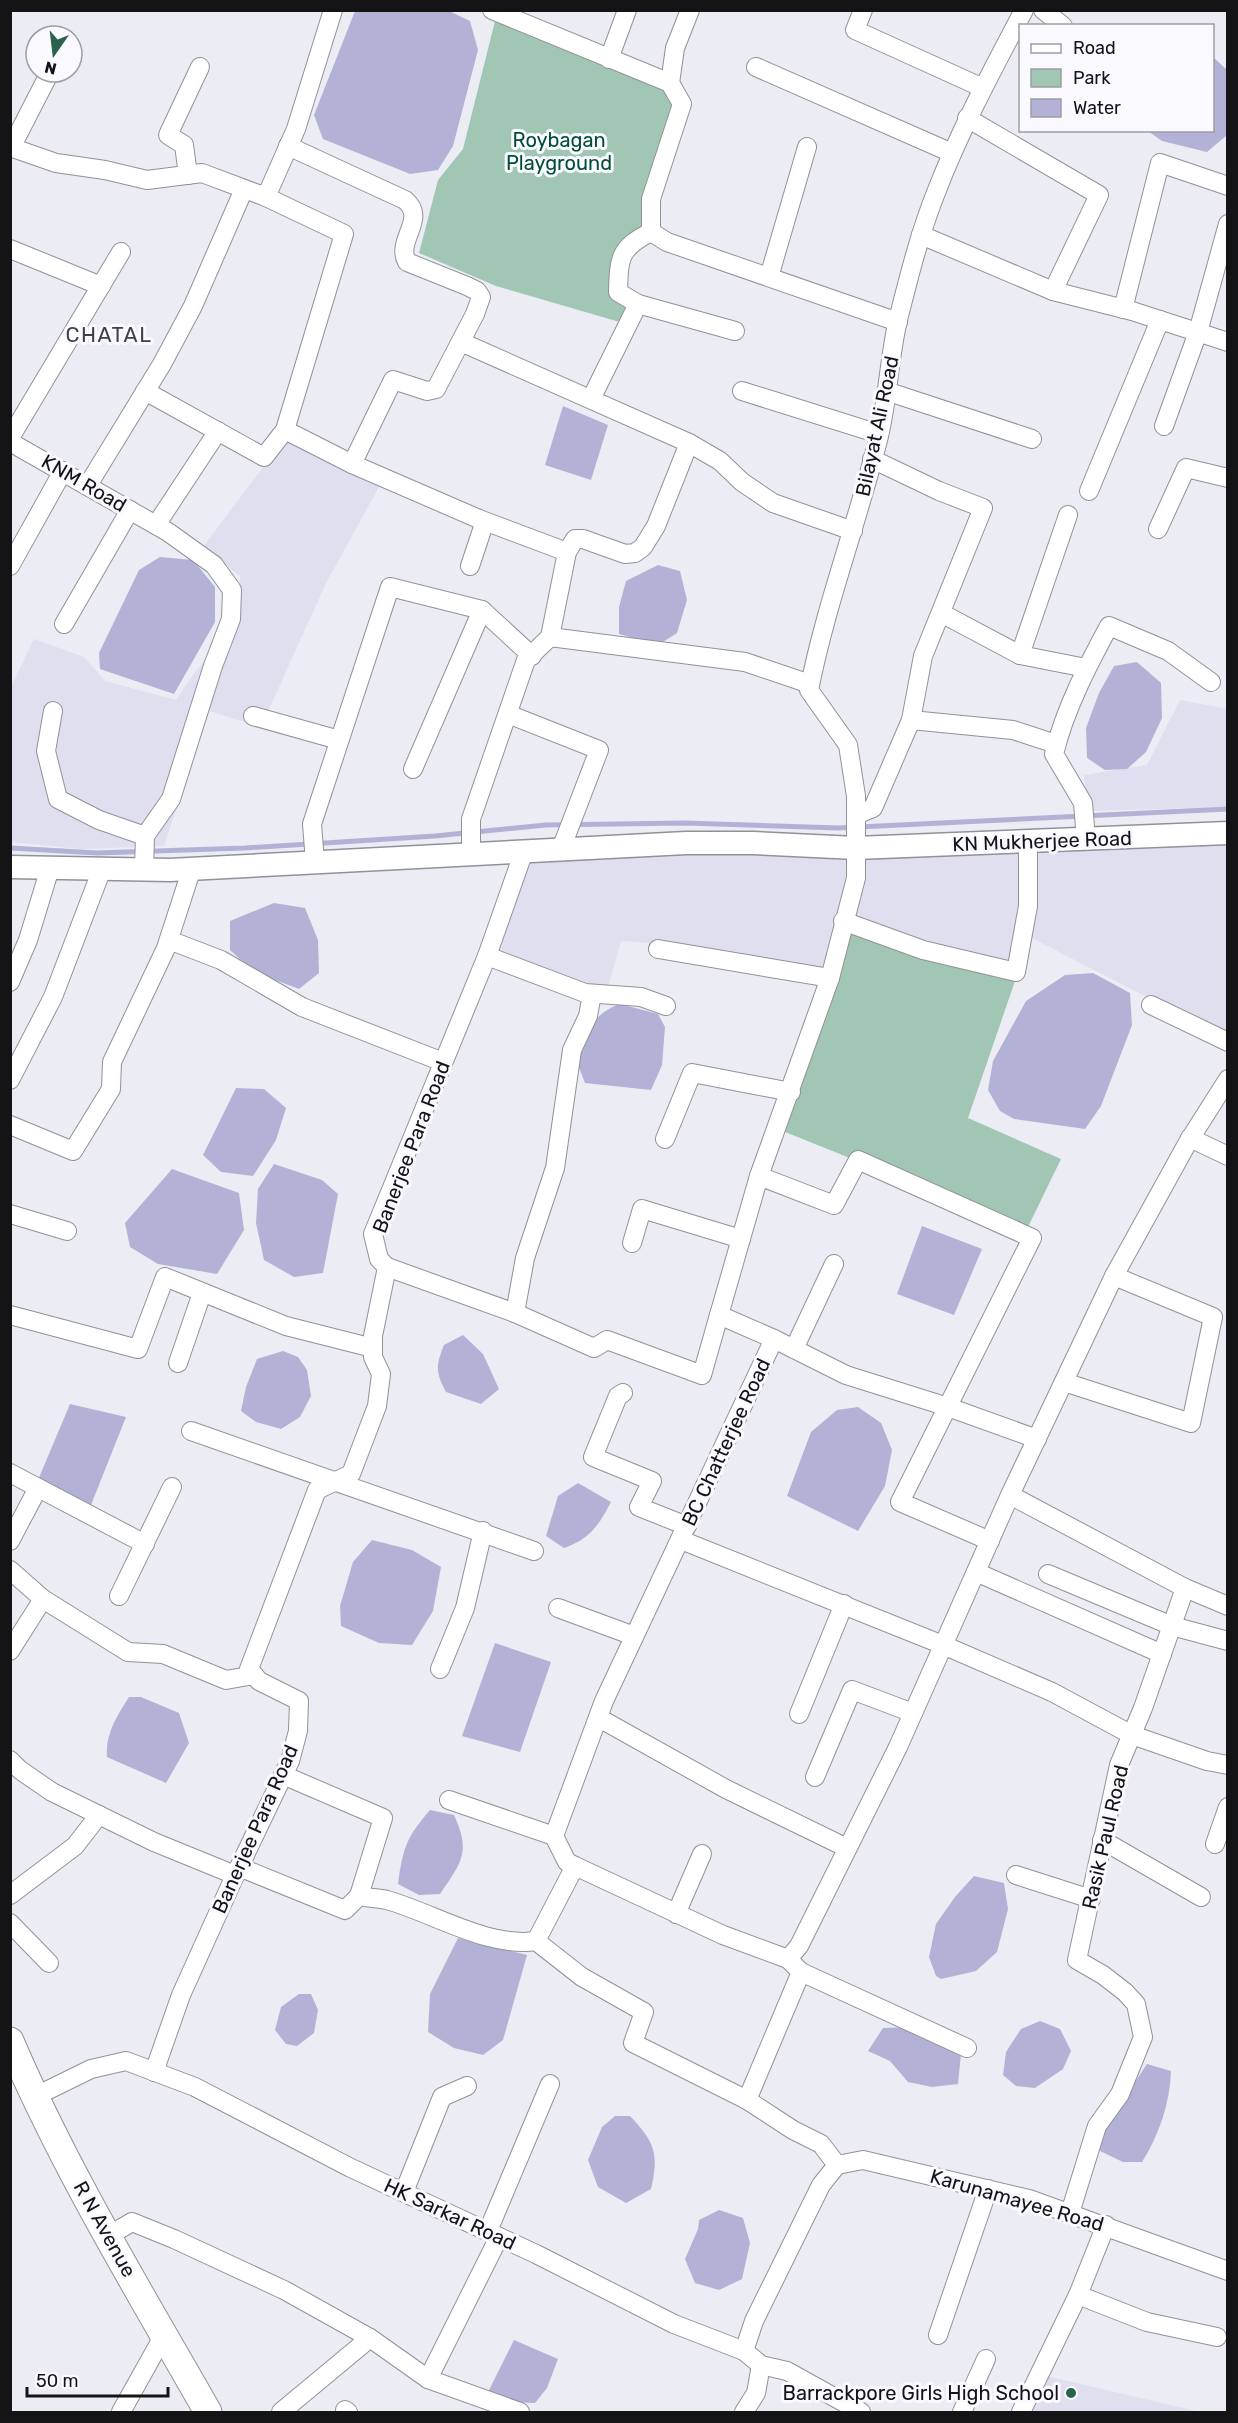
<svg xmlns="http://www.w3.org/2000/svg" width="1238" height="2423" viewBox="0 0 1238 2423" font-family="Rubik,sans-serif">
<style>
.built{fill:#dfdfef}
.green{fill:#a1c7b4}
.water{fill:#b3b2d6}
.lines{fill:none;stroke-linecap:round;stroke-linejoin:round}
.stream{stroke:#b3b2d6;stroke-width:5}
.minor-casing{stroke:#91919a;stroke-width:20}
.tertiary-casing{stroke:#91919a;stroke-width:25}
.primary-casing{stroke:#91919a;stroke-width:29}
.minor{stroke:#fff;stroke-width:18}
.tertiary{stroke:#fff;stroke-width:22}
.primary{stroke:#fff;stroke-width:27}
.poi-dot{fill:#2a634b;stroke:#f9f9ff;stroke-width:2}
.labels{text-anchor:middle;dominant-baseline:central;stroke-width:6;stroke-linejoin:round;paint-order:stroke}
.park-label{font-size:20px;fill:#004e35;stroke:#f9f9ff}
.street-label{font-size:20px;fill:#141417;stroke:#f9f9ff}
.poi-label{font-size:20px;fill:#141417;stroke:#f9f9ff;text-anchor:end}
.neighbourhood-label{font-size:21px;letter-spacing:1.5px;fill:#404047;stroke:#f9f9ff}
</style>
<rect width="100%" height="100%" fill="#ececf5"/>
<!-- built -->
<g class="built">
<polygon points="285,438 380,485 326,583 261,727 209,711 164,846 80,849 11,842 10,689 34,639 84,657 105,681 176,700 196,671 241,618 240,576 203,547"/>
<polygon points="1180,700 1227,709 1227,807 1088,811 1084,775 1147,765"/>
<polygon points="1227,840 1227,1035 1168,1008 1028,936 1032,845"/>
<polygon points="1021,849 1022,910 1014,967 925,946 852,918 863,855"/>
<polygon points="737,850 850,857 838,915 822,969 660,944 621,941 608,988 585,985 497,951 529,856"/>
<polygon points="1034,2373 1200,2412 1017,2412"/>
</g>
<!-- green -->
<g class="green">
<polygon points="495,21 665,90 673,108 644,232 622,244 628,308 623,323 496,286 419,253 438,180 463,149"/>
<polygon points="847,927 1015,981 968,1118 1061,1159 1027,1229 780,1130"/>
</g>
<!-- water -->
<g class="water">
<polygon points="355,11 449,11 470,21 478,50 453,146 438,170 410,174 323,139 314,115"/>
<polygon points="1213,57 1227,70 1227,135 1207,152 1162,141 1148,131 1212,130"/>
<polygon points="563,406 608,425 591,480 545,465"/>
<polygon points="160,557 193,560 215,587 215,622 174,694 100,669 99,653 139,570"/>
<polygon points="658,565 680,571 687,600 677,633 658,645 619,634 619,607 626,581"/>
<polygon points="1137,662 1161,683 1162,718 1146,752 1127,769 1105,770 1087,758 1086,728 1099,693 1114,666"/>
<polygon points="274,903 305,908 318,940 319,973 299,989 254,972 230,950 230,921"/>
<polygon points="1093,973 1130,993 1132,1025 1101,1106 1085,1129 1014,1119 1000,1111 988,1090 993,1061 1026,1001 1065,975"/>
<path d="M620 1004 658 1014 665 1027 662 1065 651 1090 585 1083 576 1060C587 1034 591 1014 620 1004Z"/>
<polygon points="236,1088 264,1089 286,1108 276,1140 253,1176 221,1172 203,1155"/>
<polygon points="274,1164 322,1180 338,1194 323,1273 294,1277 264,1260 256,1223 258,1189"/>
<polygon points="172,1169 239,1193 244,1230 217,1274 158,1264 130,1247 125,1223"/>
<polygon points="922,1226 982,1249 954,1315 897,1294"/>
<path d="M463 1335 483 1354 499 1389 481 1404 446 1392C435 1372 436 1365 444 1345Z"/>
<polygon points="283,1351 298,1357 307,1370 311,1396 300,1417 281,1429 256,1422 241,1411 246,1387 257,1359"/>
<polygon points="70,1404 126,1417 91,1505 38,1480"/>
<polygon points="858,1407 881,1423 892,1450 885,1486 858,1531 787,1496 811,1432 837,1410"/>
<path d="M578 1483 611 1502C599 1525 590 1539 564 1548L546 1536 558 1496Z"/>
<polygon points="372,1540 412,1550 441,1567 433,1611 412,1645 379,1643 341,1626 340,1606 353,1562"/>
<polygon points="495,1643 551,1662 520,1752 462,1736"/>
<path d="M129 1697H141L179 1713 189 1743 166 1783 107 1757C105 1734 117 1716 129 1697Z"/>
<path d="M430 1810 454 1815C471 1852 462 1862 440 1894L419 1895 398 1884C403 1848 406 1838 430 1810Z"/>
<polygon points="974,1876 1004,1883 1008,1909 997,1952 976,1971 941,1979 936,1976 929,1957 936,1924 955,1897"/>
<polygon points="458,1938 527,1955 503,2040 483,2055 454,2048 428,2032 430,1994"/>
<polygon points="299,1994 311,1994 318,2010 314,2033 297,2046 286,2044 275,2030 281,2007"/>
<polygon points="1040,2021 1060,2029 1071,2051 1063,2069 1035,2088 1016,2086 1003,2075 1006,2052 1021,2029"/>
<polygon points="913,2027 961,2054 958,2084 932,2087 908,2082 890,2061 868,2051 883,2028"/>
<path d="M1147 2064 1171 2071C1170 2103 1159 2135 1142 2162H1123L1100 2151 1101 2133Z"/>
<path d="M615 2116H630C655 2142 659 2154 651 2189L626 2203 598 2187 588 2160 602 2127Z"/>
<polygon points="719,2210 743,2218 750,2243 742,2279 719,2290 695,2283 685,2259 698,2229 699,2220"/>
<polygon points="514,2340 558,2359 547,2388 535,2403 511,2402 487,2394"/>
</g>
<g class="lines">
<!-- stream -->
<polyline class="stream" points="10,848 97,853 245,848 435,836 546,825 684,823 838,828 1228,809"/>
<defs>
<g id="minor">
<polyline points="492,10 670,83 682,104 651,199 651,232 667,242 898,322"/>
<polyline points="863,10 855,30 983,88"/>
<polyline points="1043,10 1063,26"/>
<polyline points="609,59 627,10"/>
<polyline points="756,67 952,153"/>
<polyline points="670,83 675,48 690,10"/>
<polyline points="967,118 1099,195 1053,291"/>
<path d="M288 146 405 200C428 219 395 240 407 262L467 286 477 291 481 297 475 314 436 389 427 391 393 380 352 464"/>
<polyline points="10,147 56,163 105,170 147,180 202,173 266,197 296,129 333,10"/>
<polyline points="11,148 50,72"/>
<polyline points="188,175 184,145 168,135 200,67"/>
<polyline points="921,235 1053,291 1132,311 1228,342"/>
<polyline points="10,249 101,286"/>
<polyline points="769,277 807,147"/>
<path d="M638 304 618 292C619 258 619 248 651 232"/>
<polyline points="1123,309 1160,163 1228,186"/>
<polyline points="461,342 689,443 720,461 742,482 773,503 853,531"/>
<polyline points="145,391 264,457 285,430 344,234 266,197"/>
<polyline points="742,391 879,434"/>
<polyline points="886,391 1032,439"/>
<polyline points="591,399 638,304 735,331"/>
<polyline points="1164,426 1198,332 1228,224"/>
<polyline points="285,430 352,464 479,519 483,524 482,530 470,566"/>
<polyline points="10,438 121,252"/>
<polyline points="10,442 168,532 214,565 232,590 231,619 213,666 171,799 145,836 144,870"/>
<polyline points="88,485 162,364 193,306 244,189"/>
<polyline points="1089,491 1160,320"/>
<polyline points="479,519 567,552"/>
<polyline points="156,525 218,431"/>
<polyline points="1158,529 1186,468 1228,478"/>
<polyline points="10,566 63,471"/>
<polyline points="941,613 1020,655 1086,668"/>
<polyline points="64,624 130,510"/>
<polyline points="550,637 567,552 575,539 583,539 625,554 635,553 643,547 656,526 689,443"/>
<polyline points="1020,655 1068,515"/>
<polyline points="53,711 46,751 58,799 99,820 145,836"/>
<polyline points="508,714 599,750 561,849"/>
<polyline points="253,716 339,740"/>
<polyline points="911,720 1013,730 1056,744"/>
<polyline points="413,769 482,610"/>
<polyline points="856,815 873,808 911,720 923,656 983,508 939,491 872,459"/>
<path d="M1086 839 1083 803 1054 754C1065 709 1087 667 1109 626L1168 651 1211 682"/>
<polyline points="471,854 471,819 526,660 550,637 745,662 810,684"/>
<polyline points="315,862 312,824 390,587 482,610 532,656"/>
<polyline points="843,921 923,950 1016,972 1028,906 1028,841"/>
<polyline points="169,940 221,960 302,1007 443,1062"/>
<polyline points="658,949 830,978"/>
<polyline points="487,956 585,993 641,997 666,1006"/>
<polyline points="10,982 28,940 50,868"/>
<polyline points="1151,1005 1228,1042"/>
<polyline points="10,1080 53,997 102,869"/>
<polyline points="10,1125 73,1151 111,1089 112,1062 166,948 192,868"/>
<polyline points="1190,1138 1228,1156"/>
<polyline points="665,1139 692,1073 791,1092"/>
<polyline points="759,1176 834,1205 858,1160 1032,1238 900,1502 990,1541"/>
<polyline points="10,1214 67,1231"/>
<polyline points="632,1243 642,1209 741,1239"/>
<polyline points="387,1267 515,1313 594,1348 607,1340 702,1375 719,1315"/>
<polyline points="515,1313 525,1258 555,1168 572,1050 588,1016 592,994"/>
<polyline points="10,1315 138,1349 165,1277 286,1326 373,1348"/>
<polyline points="774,1339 846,1375 948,1407 1037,1439"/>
<polyline points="794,1349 834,1264"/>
<polyline points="178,1363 202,1293"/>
<polyline points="1064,1382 1191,1423 1213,1317 1114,1276"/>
<polyline points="623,1393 618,1396 593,1457 652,1481 639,1507 687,1526"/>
<polyline points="191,1431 534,1551"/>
<polyline points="10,1473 145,1544"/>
<polyline points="1010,1495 1185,1588 1143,1708 1119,1765 1077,1960 1103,1975 1125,1992 1136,2004 1143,2037 1120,2094 1097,2126 1070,2213"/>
<polyline points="681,1540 943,1645 1052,1692 1132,1735 1207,1761 1228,1765"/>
<polyline points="10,1541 38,1488"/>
<polyline points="10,1570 43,1599 128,1652 163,1654 226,1680 254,1675"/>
<polyline points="976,1572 1162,1654"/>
<polyline points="1048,1574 1172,1626 1228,1641"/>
<polyline points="1185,1588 1228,1606"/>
<polyline points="119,1596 172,1487"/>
<polyline points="558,1608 634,1636"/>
<polyline points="10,1651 43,1599"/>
<polyline points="440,1669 465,1608 483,1531"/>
<polyline points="799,1714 844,1604"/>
<polyline points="599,1718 726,1789 847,1848"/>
<polyline points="10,1760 20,1770 52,1792 154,1842 235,1875"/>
<polyline points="283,1775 383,1818 359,1896"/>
<polyline points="815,1777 852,1690 913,1713"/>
<polyline points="449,1800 554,1836"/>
<polyline points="1102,1840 1201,1897"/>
<polyline points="1215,1844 1228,1807"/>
<polyline points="575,1866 723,1935 788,1959 801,1972 747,2100 793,2130 821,2144 837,2165"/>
<path d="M239 1867 345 1910 359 1896C368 1898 378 1898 387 1900 433 1913 488 1948 536 1941L582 1977 644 2012 633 2043 747 2100"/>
<polyline points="1016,1875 1091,1899"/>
<polyline points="10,1895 75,1846 99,1815"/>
<polyline points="676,1914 702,1854"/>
<polyline points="10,1923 49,1963"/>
<path d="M536 1941 575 1866 567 1862 554 1836 604 1701 774 1339 719 1315 759 1176 830 978 856 878V796L848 745 809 690C826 604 858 521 879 436 888 398 889 358 898 320 909 276 920 232 937 190 961 128 993 69 1024 10"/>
<polyline points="788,1959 799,1946 898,1747 1010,1495 1114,1276 1188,1142 1228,1079"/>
<polyline points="801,1972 967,2048"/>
<polyline points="154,2072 181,1995 233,1880 290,1761 298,1731 299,1701 259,1681 249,1669 317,1490 351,1474 377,1406 381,1374 373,1357 373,1336 387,1267 379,1259 373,1234 487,956 524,851"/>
<polyline points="34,2097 91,2069 126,2061 195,2087 351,2168 536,2254 674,2324 744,2351 761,2365 787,2371 861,2412"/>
<polyline points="837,2165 863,2160 1029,2199 1228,2271"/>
<polyline points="404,2192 442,2097 467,2086"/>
<polyline points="1106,2225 1078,2295 1147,2322 1217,2337"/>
<polyline points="488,2231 550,2084"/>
<polyline points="108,2236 132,2222 174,2239 284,2290 370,2338 428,2379 520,2412"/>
<polyline points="938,2335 988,2189"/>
<polyline points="744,2351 754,2321 821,2185 837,2165"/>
<polyline points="428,2379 499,2237"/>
<polyline points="345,2410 348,2412"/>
<polyline points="121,2412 164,2335"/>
<polyline points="281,2412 370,2338"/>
<polyline points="744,2412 756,2393 761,2365"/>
<polyline points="962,2412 986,2359"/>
<polyline points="1021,2412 1078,2295"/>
</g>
<polyline id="tertiary" points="10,867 170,870 686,843 753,843 856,848 1228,833"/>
<path id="primary" d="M10 2041C65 2170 139 2291 208 2412"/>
</defs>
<!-- minor casing -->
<use href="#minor" class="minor-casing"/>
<!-- tertiary casing -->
<use href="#tertiary" class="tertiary-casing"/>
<!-- primary casing -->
<use href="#primary" class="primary-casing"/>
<!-- minor -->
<use href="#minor" class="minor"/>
<!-- tertiary -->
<use href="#tertiary" class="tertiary"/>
<!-- primary -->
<use href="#primary" class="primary"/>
</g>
<!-- markers -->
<circle class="poi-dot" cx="1071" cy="2393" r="6"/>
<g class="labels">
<!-- park labels -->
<g class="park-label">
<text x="559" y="140">Roybagan<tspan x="559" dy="23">Playground</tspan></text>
</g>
<!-- street labels -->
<g class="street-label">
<text transform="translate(877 426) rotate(-78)">Bilayat Ali Road</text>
<text transform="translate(84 483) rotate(30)">KNM Road</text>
<text transform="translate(1042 841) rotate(-2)">KN Mukherjee Road</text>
<text transform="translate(411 1147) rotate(-69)">Banerjee Para Road</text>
<text transform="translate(726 1442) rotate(-65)">BC Chatterjee Road</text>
<text transform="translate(255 1829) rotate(-66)">Banerjee Para Road</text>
<text transform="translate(1105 1837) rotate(-77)">Rasik Paul Road</text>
<text transform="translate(1017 2200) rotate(16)">Karunamayee Road</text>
<text transform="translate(450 2214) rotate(25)">HK Sarkar Road</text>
<text transform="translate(105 2229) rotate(61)">R N Avenue</text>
</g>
<!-- poi labels -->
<g class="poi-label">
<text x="1059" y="2393">Barrackpore Girls High School</text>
</g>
<!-- neighbourhood labels -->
<g class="neighbourhood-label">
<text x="109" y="334">CHATAL</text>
</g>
</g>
<!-- border -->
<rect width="1238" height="2423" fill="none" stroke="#141417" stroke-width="24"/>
<!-- legend -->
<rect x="1019" y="24" width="195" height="108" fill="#f9f9ff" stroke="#9d9da2" stroke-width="1.5"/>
<rect x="1031" y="44" width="30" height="9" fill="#ffffff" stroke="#9d9da2" stroke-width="1.5"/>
<text x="1073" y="54" font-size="18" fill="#141417">Road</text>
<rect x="1031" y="69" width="30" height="18" fill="#a1c7b4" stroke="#9d9da2" stroke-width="1.5"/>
<text x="1073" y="84" font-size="18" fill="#141417">Park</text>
<rect x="1031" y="99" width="30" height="18" fill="#b3b2d6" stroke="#9d9da2" stroke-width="1.5"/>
<text x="1073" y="114" font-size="18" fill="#141417">Water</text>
<!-- north arrow -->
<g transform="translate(54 54) rotate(194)"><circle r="28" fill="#f9f9ff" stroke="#9d9da2" stroke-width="1.5"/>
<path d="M0-4.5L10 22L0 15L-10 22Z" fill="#2a634b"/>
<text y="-9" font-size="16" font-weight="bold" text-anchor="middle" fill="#141417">N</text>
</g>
<!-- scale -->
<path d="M27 2387v9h141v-9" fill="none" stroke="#141417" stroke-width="3"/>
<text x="36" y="2387" font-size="18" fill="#141417" stroke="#f9f9ff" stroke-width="4.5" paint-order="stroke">50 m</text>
</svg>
